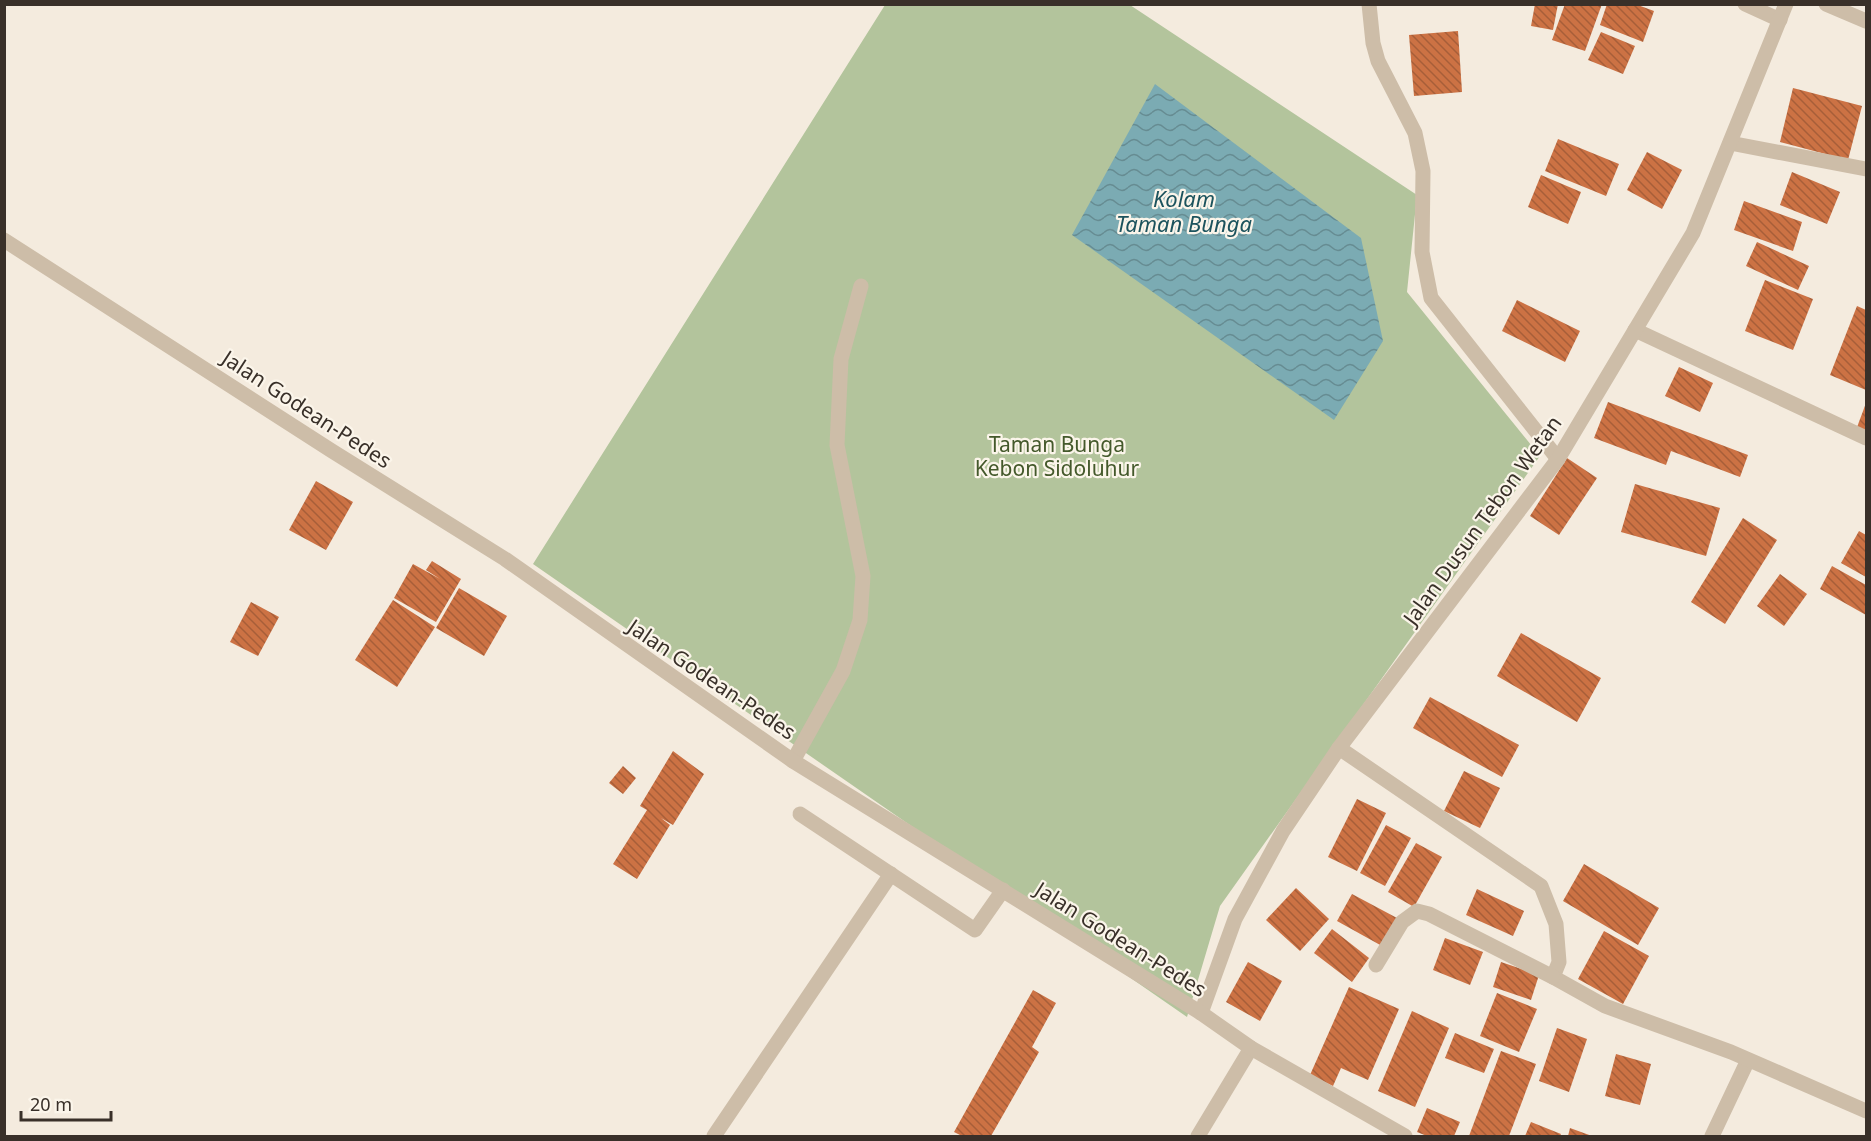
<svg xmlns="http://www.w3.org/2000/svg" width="1871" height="1141" viewBox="0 0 1871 1141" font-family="'Noto Sans',sans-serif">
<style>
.green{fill:#b3c49c}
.water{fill:url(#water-waves)}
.building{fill:url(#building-back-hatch)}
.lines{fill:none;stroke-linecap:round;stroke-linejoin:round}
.service{stroke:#cdbda8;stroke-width:15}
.minor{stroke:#cdbda8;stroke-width:15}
.tertiary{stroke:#cdbda8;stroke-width:15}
.labels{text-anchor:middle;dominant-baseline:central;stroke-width:4.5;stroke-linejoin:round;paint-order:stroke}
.street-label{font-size:21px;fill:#393029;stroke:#fbf5ea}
.park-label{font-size:21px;fill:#44592b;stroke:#fbf5ea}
.water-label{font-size:22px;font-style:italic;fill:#1c535d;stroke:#fbf5ea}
</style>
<defs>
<pattern id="water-waves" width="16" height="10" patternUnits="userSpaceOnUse" patternTransform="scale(1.5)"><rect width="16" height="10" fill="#7babb3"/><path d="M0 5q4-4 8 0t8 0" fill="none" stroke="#668c92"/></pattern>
<pattern id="building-back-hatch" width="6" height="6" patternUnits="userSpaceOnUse" patternTransform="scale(1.5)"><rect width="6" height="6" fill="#cc7244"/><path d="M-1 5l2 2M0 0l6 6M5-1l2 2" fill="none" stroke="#a75e39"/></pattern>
</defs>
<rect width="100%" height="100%" fill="#f4ebde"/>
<!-- green -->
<polygon class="green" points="885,5 1130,5 1417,195 1407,292 1540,456 1220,906 1187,1017 533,564"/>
<!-- water -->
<polygon class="water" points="1155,84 1361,238 1383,341 1334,420 1072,235"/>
<!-- building -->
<g class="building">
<polygon points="1535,4 1558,4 1553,30 1531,26"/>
<polygon points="1565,4 1602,4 1585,51 1552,40"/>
<polygon points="1607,4 1635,4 1654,11 1643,42 1600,25"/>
<polygon points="1458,31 1462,92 1414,96 1409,35"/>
<polygon points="1601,32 1635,46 1623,74 1588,60"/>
<polygon points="1793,88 1862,106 1848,160 1780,142"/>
<polygon points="1558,139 1619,164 1606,196 1545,171"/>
<polygon points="1647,152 1682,170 1662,209 1627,190"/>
<polygon points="1792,172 1840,192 1827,224 1780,205"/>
<polygon points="1541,175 1581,192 1568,224 1528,207"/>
<polygon points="1744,201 1802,222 1793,251 1734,230"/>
<polygon points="1757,242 1809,266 1798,290 1746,266"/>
<polygon points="1765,280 1813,299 1793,350 1745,331"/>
<polygon points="1517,300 1580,331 1565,362 1502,331"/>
<polygon points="1857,306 1866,310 1866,390 1830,375"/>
<polygon points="1679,367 1713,383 1700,412 1665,396"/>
<polygon points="1608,402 1748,455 1740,477 1671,451 1666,465 1594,438"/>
<polygon points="1866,403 1866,434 1856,430"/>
<polygon points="1567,458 1597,478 1559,535 1530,516"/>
<polygon points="316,481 353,502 326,550 289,530"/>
<polygon points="1635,484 1720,508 1706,556 1621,532"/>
<polygon points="1743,518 1777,540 1725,624 1691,602"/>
<polygon points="1859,531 1866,535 1866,577 1841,563"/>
<polygon points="432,561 461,579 436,622 394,598 413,564 440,579 426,570"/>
<polygon points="1832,566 1866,585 1866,615 1820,589"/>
<polygon points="1780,574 1807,594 1784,626 1757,606"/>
<polygon points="459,588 507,616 484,656 436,628"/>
<polygon points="393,600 435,627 397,687 355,660"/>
<polygon points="251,602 279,617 258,656 230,642"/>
<polygon points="1521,633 1601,678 1577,722 1497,676"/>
<polygon points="1430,697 1519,745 1502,777 1413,728"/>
<polygon points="673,751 704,774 673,825 661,818 670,825 637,879 613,864 647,810 640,806"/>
<polygon points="623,766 636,778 623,794 609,783"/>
<polygon points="1464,771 1500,788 1480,828 1444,811"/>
<polygon points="1357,799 1386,813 1357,871 1328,857"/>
<polygon points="1386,825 1411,838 1385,886 1360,873"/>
<polygon points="1416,843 1442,857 1414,907 1388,892"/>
<polygon points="1584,864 1659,908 1638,945 1563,901"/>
<polygon points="1296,888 1329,919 1300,951 1266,920"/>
<polygon points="1477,889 1524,911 1513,936 1466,915"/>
<polygon points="1352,894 1397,918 1382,946 1337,921"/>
<polygon points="1332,929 1369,958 1352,982 1314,953"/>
<polygon points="1604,931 1649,956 1623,1004 1578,979"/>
<polygon points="1445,938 1483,952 1470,985 1433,970"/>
<polygon points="1248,962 1282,981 1260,1021 1226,1002"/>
<polygon points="1501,962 1539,975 1531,1000 1493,987"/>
<polygon points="1349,987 1399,1009 1368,1080 1341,1068 1333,1086 1310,1075"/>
<polygon points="1033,990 1056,1003 1032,1047 1039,1052 991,1136 962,1136 954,1132"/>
<polygon points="1497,993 1537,1009 1519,1052 1480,1036"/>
<polygon points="1412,1011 1449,1028 1415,1107 1378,1091"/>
<polygon points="1557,1028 1587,1039 1569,1092 1539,1081"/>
<polygon points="1455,1033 1494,1049 1484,1073 1445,1058"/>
<polygon points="1501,1051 1536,1064 1523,1099 1509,1136 1469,1136"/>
<polygon points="1616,1054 1651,1064 1640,1105 1605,1096"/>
<polygon points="1427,1108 1460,1122 1454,1136 1427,1136 1417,1132"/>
<polygon points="1531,1122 1561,1134 1560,1136 1525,1136"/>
<polygon points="1570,1128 1592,1136 1568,1136"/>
</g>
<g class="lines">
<!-- service -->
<g class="service">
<polyline points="793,761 843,671 860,620 863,576 837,445 841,359 861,286"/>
<polyline points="1712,1136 1748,1060"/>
</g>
<!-- minor -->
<g class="minor">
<polyline points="1369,4 1373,43 1378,61 1415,133 1423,171 1422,252 1431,298 1558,459"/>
<polyline points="1745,4 1780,20"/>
<polyline points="1826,4 1866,21"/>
<polyline points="1730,143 1866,169"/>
<polyline points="1635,330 1866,438"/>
<polyline points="1339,748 1541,886 1556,924 1559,962 1553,977 1605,1006 1731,1052 1866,1111"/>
<polyline points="800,814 975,930 1003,890"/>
<polyline points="1376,965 1402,922 1417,911 1429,914 1553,977"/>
<polyline points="1201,1013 1235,919 1283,831 1339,748 1558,459 1693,233 1786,4"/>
<polyline points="714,1136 891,874"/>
<polyline points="1198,1136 1251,1048"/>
</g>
<!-- tertiary -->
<polyline class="tertiary" points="4,240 332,451 505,559 793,761 1201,1013 1251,1048 1405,1136"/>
</g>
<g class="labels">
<!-- street labels -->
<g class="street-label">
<text transform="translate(307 409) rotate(33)">Jalan Godean-Pedes</text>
<text transform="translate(1482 520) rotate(-54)">Jalan Dusun Tebon Wetan</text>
<text transform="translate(712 679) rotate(34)">Jalan Godean-Pedes</text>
<text transform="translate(1121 939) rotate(32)">Jalan Godean-Pedes</text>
</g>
<!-- park labels -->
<g class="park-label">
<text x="1057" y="444">Taman Bunga<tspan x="1057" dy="24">Kebon Sidoluhur</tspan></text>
</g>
<!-- water labels -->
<g class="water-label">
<text x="1184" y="198">Kolam<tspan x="1184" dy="25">Taman Bunga</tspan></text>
</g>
</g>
<!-- border -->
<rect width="1871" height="1141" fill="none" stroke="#393029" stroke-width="12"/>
<!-- scale -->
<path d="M21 1111v9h90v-9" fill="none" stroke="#393029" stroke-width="3"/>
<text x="30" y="1111" font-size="18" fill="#393029" stroke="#fbf5ea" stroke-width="4.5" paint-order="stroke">20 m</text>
</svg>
